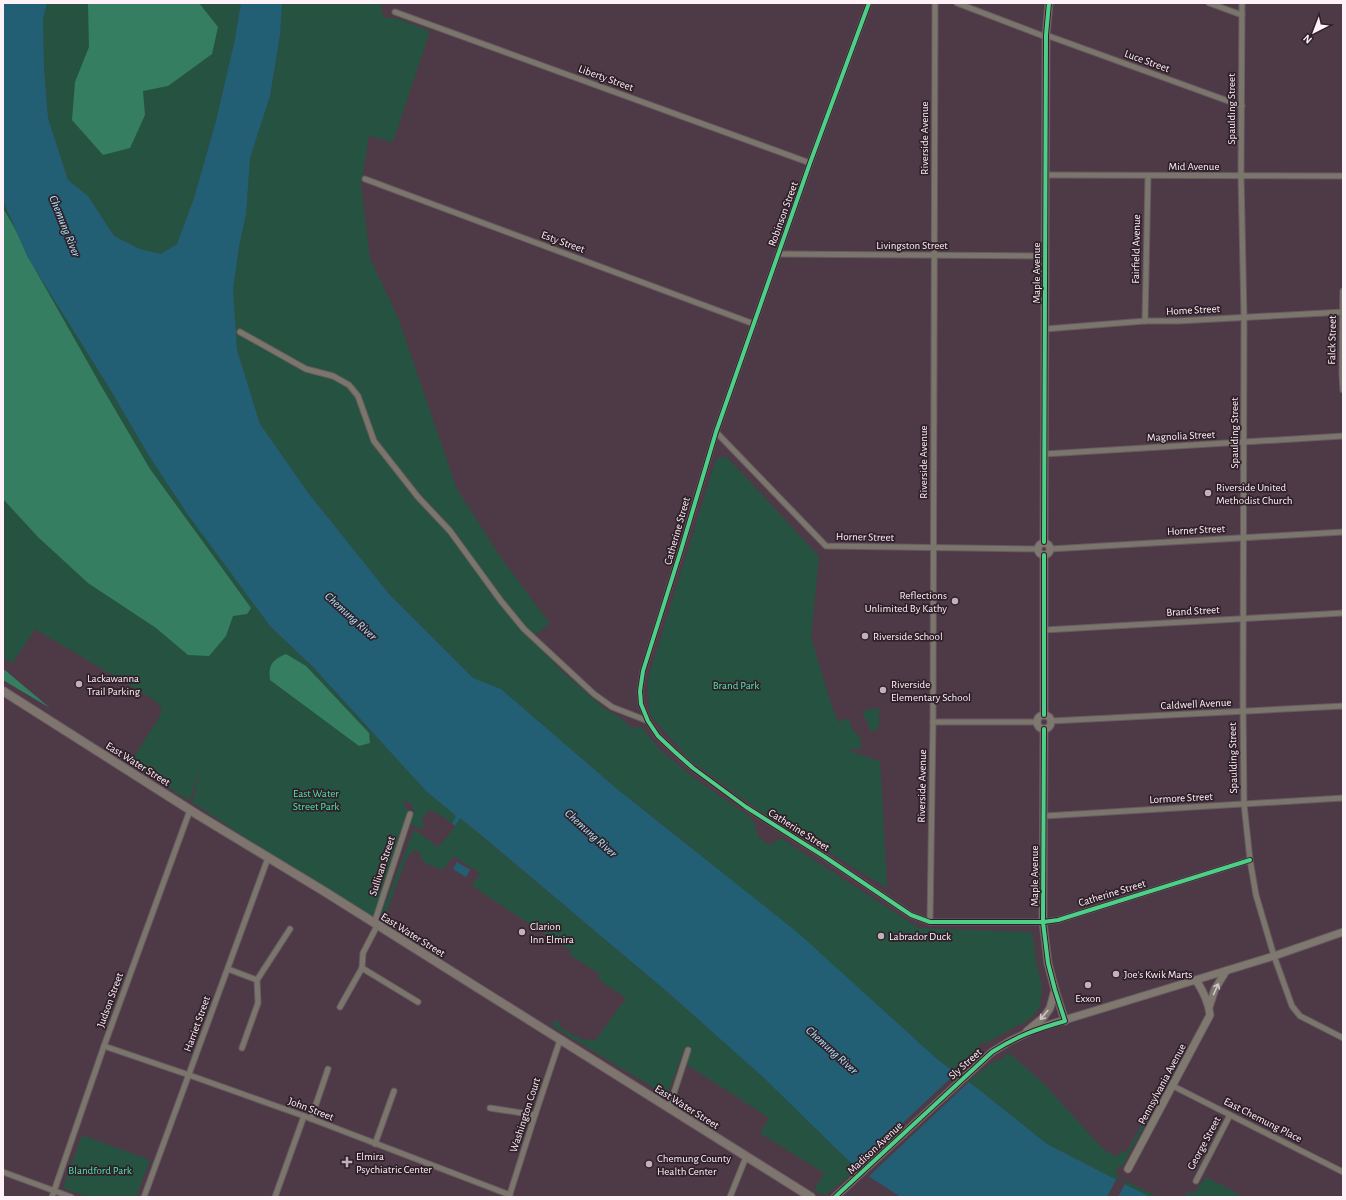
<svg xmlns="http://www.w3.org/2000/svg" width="1346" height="1200" viewBox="0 0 1346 1200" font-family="'Alegreya Sans',sans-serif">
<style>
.green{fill:#265341}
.forest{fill:#357e62}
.water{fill:#225f74}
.pier{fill:#4d3a46}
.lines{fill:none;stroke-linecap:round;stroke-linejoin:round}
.street-casing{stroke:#685962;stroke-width:7}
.secondary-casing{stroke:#685962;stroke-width:9}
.primary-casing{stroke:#685962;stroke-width:10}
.street{stroke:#7b766c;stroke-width:5}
.secondary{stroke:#7e786f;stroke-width:7}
.primary{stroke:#7e766e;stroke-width:8}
.cycleway-casing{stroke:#302029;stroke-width:6}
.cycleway{stroke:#4dcf88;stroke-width:4}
.oneway{stroke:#d1c7c8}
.poi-dot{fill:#c0b1ba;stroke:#302029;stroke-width:1.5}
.labels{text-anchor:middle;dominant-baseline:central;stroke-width:3.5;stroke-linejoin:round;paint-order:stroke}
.street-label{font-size:11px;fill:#fef1f8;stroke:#302029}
.poi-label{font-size:11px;fill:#fef1f8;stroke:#302029;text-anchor:start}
.park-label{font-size:11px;fill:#4be8ad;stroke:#302029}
.water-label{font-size:12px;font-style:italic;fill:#aee4f9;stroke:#302029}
</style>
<rect width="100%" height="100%" fill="#4d3a46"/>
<!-- green -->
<g class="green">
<polygon points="47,3 241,3 235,39 216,121 194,198 177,244 161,254 140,249 114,236 88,196 68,180 48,118 44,68 43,19"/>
<path d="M282 3H383L381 11 385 18H396L430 31 393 142 369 136 361 184 370 258 398 318 457 489 499 555 550 624 530 638 565 674 605 709 618 716 633 729 641 726 659 749 694 778 753 819 758 837 770 845 780 838 919 928 1032 932 1036 961 1042 986 1040 1007 1030 1019 984 1044 980 1041C979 1058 973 1057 962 1068L972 1079C982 1071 992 1060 1005 1058V1054L1009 1053 1044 1084 1103 1149 1117 1157 1121 1151 1126 1153 1147 1115 1150 1116 1122 1167 1118 1166 1116 1170 1118 1177 1158 1197H1150L1047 1144 977 1088 938 1060 687 844 617 789 501 689 473 678 389 594 309 494 260 424 237 350 233 289 239 247 246 214 250 158 270 96 280 35Z"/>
<polygon points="3,201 28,258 110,389 146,451 270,626 314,668 426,791 456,816 452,823 435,812 428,811 421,821 425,825 421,829 409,824 414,810 410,803 405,801 403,802 410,814 374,924 192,802 201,769 190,798 188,800 133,765 131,761 159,718 162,709 156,701 35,629 12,664 3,657"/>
<polygon points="726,456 819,556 811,637 830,701 839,724 840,720 849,719 852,729 861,739 861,748 857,750 850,749 851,752 880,761 887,888 759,810 690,760 650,715 647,682 716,459"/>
<polygon points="873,708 876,709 879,709 879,727 876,730 870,732 868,723 864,717 863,712"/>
<polygon points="460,818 671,995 764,1078 857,1169 827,1194 822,1194 814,1190 824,1173 760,1133 769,1118 686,1064 690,1051 684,1050 667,1096 552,1026 553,1022 556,1020 561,1024 559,1027 585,1041 590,1039 595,1041 626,998 599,980 600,974 570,955 571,951 472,886 480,873 453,856 443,870 424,863 424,860 420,858 421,853 414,849 411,855 408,854 385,916 391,920 390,923 380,916 413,832 415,830 438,847 451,832"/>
<polygon points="82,1135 150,1160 136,1197 88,1197 63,1188"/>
<polygon points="1206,1177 1244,1197 1185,1197 1188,1191 1193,1194"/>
</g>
<!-- forest -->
<g class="forest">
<polygon points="88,3 199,3 218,27 212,54 168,86 143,91 145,115 130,148 103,155 72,120 75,82 89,47"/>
<polygon points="3,208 14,227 36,271 100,384 150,469 251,608 247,614 233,616 226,636 209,656 188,655 156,628 88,583 38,537 3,499"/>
<path d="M286 654 306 666 369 733 370 743 359 746 270 680C268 665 272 660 286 654Z"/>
<polygon points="3,669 6,671 50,708 3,680"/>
</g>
<!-- water -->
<g class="water">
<polygon points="3,3 47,3 43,19 44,68 48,118 68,180 88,196 114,236 140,249 161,254 177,244 194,198 216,121 235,39 241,3 282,3 280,35 270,96 250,158 246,214 239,247 233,289 237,350 260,424 309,494 389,594 473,678 501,689 617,789 797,932 938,1060 977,1088 1047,1144 1150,1197 901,1197 857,1169 764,1078 671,995 481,835 460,818 455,826 452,823 456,816 426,791 314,668 270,626 186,512 146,451 110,389 28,258 3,201"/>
<polygon points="457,862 470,870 466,877 453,869"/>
</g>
<!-- pier -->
<g class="pier">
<polygon points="957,1072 970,1081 867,1178 854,1169"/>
<polygon points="1117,1178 1126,1182 1118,1197 1107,1197"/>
</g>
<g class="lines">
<defs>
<g id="street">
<polyline points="869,3 810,163 716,432 681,550 643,671 640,691 641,704 648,721 658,736 675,752 693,768 746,807 825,857 911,915 930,922 1043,922 1058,920 1250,860"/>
<polyline points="957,3 1046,37"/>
<polyline points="1209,3 1242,15"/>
<polyline points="1242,3 1241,175 1244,317 1243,702 1244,804 1250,860 1256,895 1274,956 1292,1006 1300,1016 1343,1038"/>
<polyline points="395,12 810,163"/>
<polyline points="1046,35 1242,106"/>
<polyline points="1045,175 1343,176"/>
<polyline points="365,179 754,324"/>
<polyline points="778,254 1045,256"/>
<polyline points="1343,291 1342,374 1343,390"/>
<polyline points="1145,321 1148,176"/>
<polyline points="1045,329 1145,321 1178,321 1343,312"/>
<polyline points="240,332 306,369 333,376 349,385 358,396 374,441 418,497 450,531 501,601 524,629 594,694 612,707 648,721"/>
<polyline points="716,432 826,546 1038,549"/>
<polyline points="1045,454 1343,436"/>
<polyline points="1050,549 1343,532"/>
<polyline points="1044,630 1343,613"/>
<polyline points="1051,721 1343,706"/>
<polyline points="933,722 1038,722"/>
<polyline points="1044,816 1343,798"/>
<polyline points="930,922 933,722 935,3"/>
<polyline points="374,924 410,814"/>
<polyline points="377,926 363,953 362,968 418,1002"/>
<polyline points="228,969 257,980"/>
<polyline points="340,1007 362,968"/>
<polyline points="104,1046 189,1075 304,1116 510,1195"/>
<polyline points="242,1048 258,1003 257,980 290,929"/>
<polyline points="1173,1086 1343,1172"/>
<polyline points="490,1108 535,1115"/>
<polyline points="669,1108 688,1050"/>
<polyline points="311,1119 328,1069"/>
<polyline points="375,1144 394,1091"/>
<polyline points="3,1172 71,1197"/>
<polyline points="1196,1181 1230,1115"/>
<polyline points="52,1197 104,1046 190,810"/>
<polyline points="144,1197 268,858"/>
<polyline points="275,1197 304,1116"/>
<polyline points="509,1197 535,1115 560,1040"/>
<polyline points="730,1197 746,1157"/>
</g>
<g id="secondary">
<polyline points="1044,542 1046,35 1049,3"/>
<circle cx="1044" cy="549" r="6"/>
<polyline points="1044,715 1044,555"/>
<circle cx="1044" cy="722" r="7"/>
<polyline points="1044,729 1043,922 1048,963 1055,990 1065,1021"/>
<polyline points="1209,1007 1215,989 1226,971"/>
<polyline points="1027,1031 1044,1017 1050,1008 1055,990"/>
<path d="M1128 1169 1210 1015C1209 1002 1203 991 1196 980"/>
<polyline points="835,1197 992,1052 1010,1041 1035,1029 1274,956 1343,932"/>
</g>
<polyline id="primary" points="3,691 198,815 322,890 811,1197"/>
</defs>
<!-- street casing -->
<use href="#street" class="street-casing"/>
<!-- secondary casing -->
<use href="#secondary" class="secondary-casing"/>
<!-- primary casing -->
<use href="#primary" class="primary-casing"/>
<!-- street -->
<use href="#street" class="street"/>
<!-- secondary -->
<use href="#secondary" class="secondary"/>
<!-- primary -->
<use href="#primary" class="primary"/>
<defs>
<g id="cycleway">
<polyline points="869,3 810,163 716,432 681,550 643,671 640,691 641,704 648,721 658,736 675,752 693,768 746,807 825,857 911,915 930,922 1043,922 1058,920 1250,860"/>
<polyline points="1044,542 1046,35 1049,3"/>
<polyline points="1044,715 1044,555"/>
<path d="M835 1197 992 1052C1017 1036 1037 1029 1065 1021L1055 990 1048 963 1043 922 1044 729"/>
</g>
</defs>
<!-- cycleway casing -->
<use href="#cycleway" class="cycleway-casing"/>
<!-- cycleway -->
<use href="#cycleway" class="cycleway"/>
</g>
<!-- one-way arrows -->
<defs><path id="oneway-shaft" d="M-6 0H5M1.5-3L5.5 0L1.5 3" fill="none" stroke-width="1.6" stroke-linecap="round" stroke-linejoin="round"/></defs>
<g class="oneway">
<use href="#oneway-shaft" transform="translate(1216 989) rotate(-66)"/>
<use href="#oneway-shaft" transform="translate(1044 1015) rotate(130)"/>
</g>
<!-- markers -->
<g class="poi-dot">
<circle cx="1208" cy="493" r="4"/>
<circle cx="955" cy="601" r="4"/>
<circle cx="865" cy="636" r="4"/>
<circle cx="79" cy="684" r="4"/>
<circle cx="883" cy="690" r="4"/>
<circle cx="522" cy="932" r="4"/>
<circle cx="881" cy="936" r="4"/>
<circle cx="1116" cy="974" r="4"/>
<circle cx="1088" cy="985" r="4"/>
<path d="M345 1156h4v4h4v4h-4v4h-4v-4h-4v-4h4z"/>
<circle cx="649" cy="1164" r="4"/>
</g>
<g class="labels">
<!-- street labels -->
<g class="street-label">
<text transform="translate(1147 61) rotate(20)">Luce Street</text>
<text transform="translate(606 78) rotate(20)">Liberty Street</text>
<text transform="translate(1231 109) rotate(-90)">Spaulding Street</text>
<text transform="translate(924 138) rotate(-90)">Riverside Avenue</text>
<text x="1194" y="166">Mid Avenue</text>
<text transform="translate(783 214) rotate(-70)">Robinson Street</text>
<text transform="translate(563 242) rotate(20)">Esty Street</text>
<text x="912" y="245">Livingston Street</text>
<text transform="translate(1136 249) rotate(-89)">Fairfield Avenue</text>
<text transform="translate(1036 273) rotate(-90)">Maple Avenue</text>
<text transform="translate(1193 310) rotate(-3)">Home Street</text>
<text transform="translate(1332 340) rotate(-89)">Falck Street</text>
<text transform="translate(1234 433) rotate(-90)">Spaulding Street</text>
<text transform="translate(1181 436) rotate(-3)">Magnolia Street</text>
<text transform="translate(923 462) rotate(-90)">Riverside Avenue</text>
<text transform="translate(1196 530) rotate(-3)">Horner Street</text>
<text transform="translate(677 531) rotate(-74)">Catherine Street</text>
<text transform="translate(865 537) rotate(1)">Horner Street</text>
<text transform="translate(1193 611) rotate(-3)">Brand Street</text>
<text transform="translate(1196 704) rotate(-3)">Caldwell Avenue</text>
<text transform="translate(1233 758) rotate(-91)">Spaulding Street</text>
<text transform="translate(138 764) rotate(32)">East Water Street</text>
<text transform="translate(922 786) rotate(-89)">Riverside Avenue</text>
<text transform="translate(1181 798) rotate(-3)">Lormore Street</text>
<text transform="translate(799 830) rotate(32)">Catherine Street</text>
<text transform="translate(382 866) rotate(-72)">Sullivan Street</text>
<text transform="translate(1034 876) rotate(-90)">Maple Avenue</text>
<text transform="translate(1112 893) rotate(-17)">Catherine Street</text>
<text transform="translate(413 935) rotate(32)">East Water Street</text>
<text transform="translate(110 1000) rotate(-70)">Judson Street</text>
<text transform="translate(197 1024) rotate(-70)">Harriet Street</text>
<text transform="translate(965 1064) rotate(-42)">Sly Street</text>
<text transform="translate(1162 1084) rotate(-62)">Pennsylvania Avenue</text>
<text transform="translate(687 1107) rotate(32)">East Water Street</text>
<text transform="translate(311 1109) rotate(21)">John Street</text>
<text transform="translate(525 1115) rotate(-72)">Washington Court</text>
<text transform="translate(1263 1120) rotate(27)">East Chemung Place</text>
<text transform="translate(1204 1143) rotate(-62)">George Street</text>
<text transform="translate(875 1148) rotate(-43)">Madison Avenue</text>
</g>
<!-- poi labels -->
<g class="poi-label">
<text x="1216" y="487">Riverside United<tspan x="1216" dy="13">Methodist Church</tspan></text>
<text x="947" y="595" text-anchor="end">Reflections<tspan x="947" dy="13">Unlimited By Kathy</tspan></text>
<text x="873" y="636">Riverside School</text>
<text x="87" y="678">Lackawanna<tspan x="87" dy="13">Trail Parking</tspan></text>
<text x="891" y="684">Riverside<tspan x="891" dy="13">Elementary School</tspan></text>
<text x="530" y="926">Clarion<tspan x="530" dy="13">Inn Elmira</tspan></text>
<text x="889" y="936">Labrador Duck</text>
<text x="1124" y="974">Joe's Kwik Marts</text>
<text x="1088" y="998" text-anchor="middle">Exxon</text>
<text x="356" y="1156">Elmira<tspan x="356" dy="13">Psychiatric Center</tspan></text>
<text x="657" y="1158">Chemung County<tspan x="657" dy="13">Health Center</tspan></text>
</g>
<!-- park labels -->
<g class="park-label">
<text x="736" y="685">Brand Park</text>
<text x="316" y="793">East Water<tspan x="316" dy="13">Street Park</tspan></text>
<text x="100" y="1170">Blandford Park</text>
</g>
<!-- water labels -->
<g class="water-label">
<text transform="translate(65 226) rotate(68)">Chemung River</text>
<text transform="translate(351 616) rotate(42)">Chemung River</text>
<text transform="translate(591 833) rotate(42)">Chemung River</text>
<text transform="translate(832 1050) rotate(42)">Chemung River</text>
</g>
</g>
<!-- border -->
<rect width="1346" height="1200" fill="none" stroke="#fef1f8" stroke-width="8"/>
<!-- north arrow -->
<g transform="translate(1314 32) rotate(222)" stroke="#302029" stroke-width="3" paint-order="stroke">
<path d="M0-3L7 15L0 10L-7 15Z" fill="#fef1f8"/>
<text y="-6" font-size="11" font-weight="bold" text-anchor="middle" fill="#fef1f8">N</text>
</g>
</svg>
